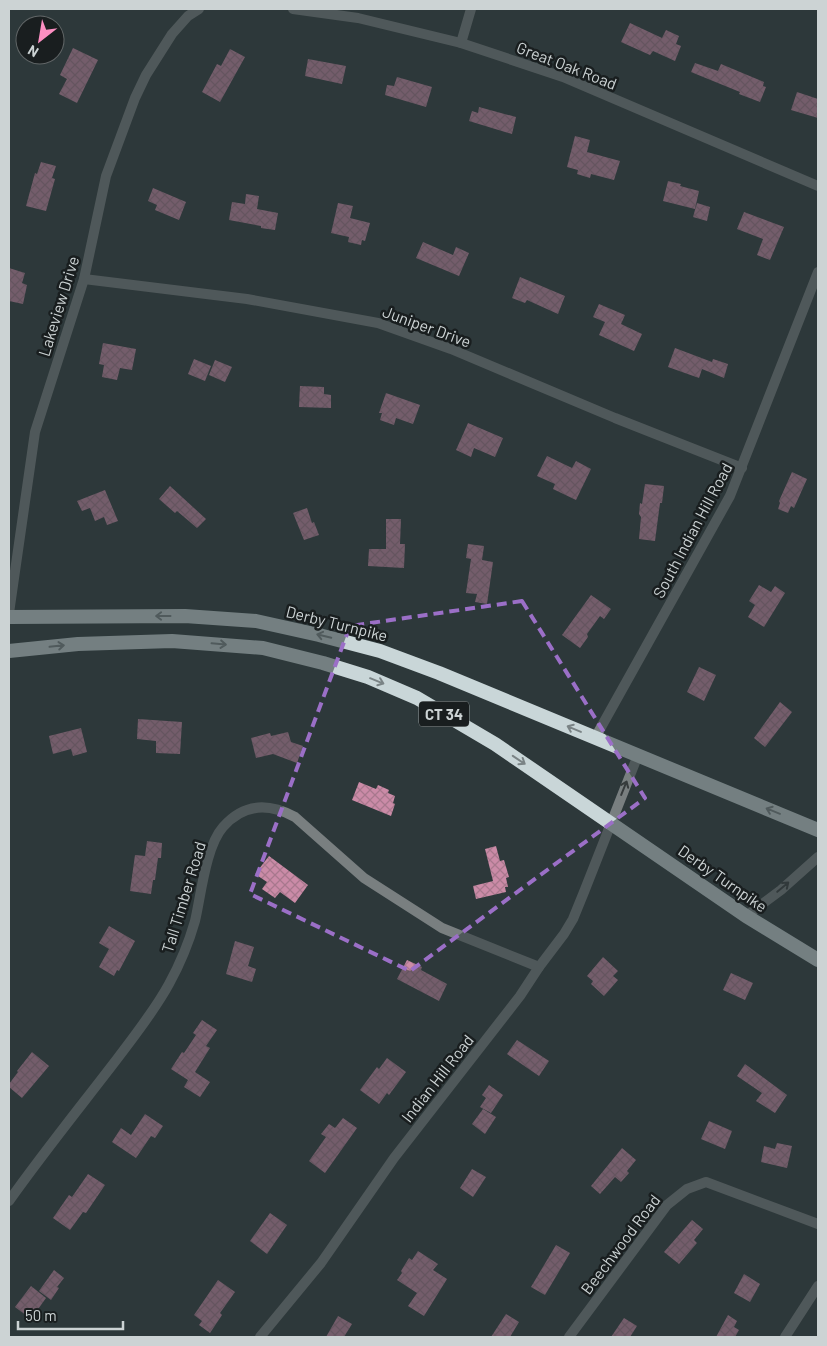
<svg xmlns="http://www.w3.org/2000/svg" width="827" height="1346" viewBox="0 0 827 1346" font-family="Barlow,sans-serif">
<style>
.building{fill:url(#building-cross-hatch)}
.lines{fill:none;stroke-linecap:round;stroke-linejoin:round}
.minor{stroke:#797f80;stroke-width:10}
.trunk{stroke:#c9d6d8;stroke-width:14}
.oneway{stroke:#7a8385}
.oneway2{stroke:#363b3c}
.marked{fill:none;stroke:#9b6fc7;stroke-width:4;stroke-dasharray:10 6;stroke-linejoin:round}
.labels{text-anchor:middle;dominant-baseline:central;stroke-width:5;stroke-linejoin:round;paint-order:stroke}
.shield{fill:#191e1f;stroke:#969d9e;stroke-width:1}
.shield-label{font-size:15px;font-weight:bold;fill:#ccd3d4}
.street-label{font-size:16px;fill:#ccd3d4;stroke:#191e1f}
</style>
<defs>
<pattern id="building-cross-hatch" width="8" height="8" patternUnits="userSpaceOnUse" patternTransform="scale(1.25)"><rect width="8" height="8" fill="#cb8ba7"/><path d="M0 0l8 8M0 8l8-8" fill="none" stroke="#a8788d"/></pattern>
</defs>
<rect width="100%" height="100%" fill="#2d383a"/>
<!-- building -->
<g class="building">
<polygon points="630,23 662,38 666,30 679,36 676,44 681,46 675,61 653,51 650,55 621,42"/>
<polygon points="73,48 98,60 77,103 59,94 67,79 60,75"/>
<polygon points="230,49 245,57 220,102 202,92 217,64 221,66"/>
<polygon points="308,59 346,66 342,84 305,76"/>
<polygon points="695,63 718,71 721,64 764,82 763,86 766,87 760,102 739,94 740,92 691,72"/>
<polygon points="397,77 432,87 426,107 385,95 387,85 394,86"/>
<polygon points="797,92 818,99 818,118 791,110"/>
<polygon points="479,107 516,117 512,134 469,121 472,111 478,113"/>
<polygon points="575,136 590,140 587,152 620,161 614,180 591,174 590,178 577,174 578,170 567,167"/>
<polygon points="41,162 56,166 52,178 55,179 46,211 26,206 35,173 37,174"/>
<polygon points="668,181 681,184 680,186 699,191 695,209 663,201"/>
<polygon points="153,188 186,202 179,220 155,210 157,205 148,201"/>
<polygon points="246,194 259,196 257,209 278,213 275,230 261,228 261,226 229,220 232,202 245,204"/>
<polygon points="338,203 353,206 350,218 370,223 365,241 362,240 361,245 348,242 349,237 331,233"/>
<polygon points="697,203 710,207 707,221 693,217"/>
<polygon points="744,212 784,227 770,260 757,255 763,239 737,229"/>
<polygon points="423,242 453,255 456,247 469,253 459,276 416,258"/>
<polygon points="9,268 25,273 22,283 27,285 23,304 9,301"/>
<polygon points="520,277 565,296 558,314 527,300 525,303 512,298"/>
<polygon points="599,304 625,315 621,324 642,334 634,351 599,335 605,322 593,317"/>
<polygon points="103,343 136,349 132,370 120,368 117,380 102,377 104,365 99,364"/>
<polygon points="675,348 712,362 713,359 728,364 724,378 702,369 699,378 668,367"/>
<polygon points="194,359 211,366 205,381 188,374"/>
<polygon points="215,360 232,367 225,382 209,375"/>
<polygon points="300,386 324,387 324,394 331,395 331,408 299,407"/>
<polygon points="386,393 420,405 413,424 396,418 394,425 380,420 382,413 379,413"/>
<polygon points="468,423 503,438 495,457 474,448 471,457 456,450"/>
<polygon points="547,456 572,468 576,461 591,469 576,500 553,489 555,484 537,476"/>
<polygon points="792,472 807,479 794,508 791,506 788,513 778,509 780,503 779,501"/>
<polygon points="645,484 664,486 662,503 660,503 655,541 639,539 641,517 639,514 640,503 642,504"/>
<polygon points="170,486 206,519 197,528 177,511 175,513 159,499"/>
<polygon points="105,490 118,521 107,525 104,517 95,521 90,508 82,511 77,501"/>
<polygon points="307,508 312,523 314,522 319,535 304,540 293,513"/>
<polygon points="386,519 401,519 400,544 405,544 404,568 368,566 369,549 386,549"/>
<polygon points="468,544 484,546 482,560 493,562 487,604 475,602 477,594 466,593 471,559 466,558"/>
<polygon points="759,585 771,592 775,586 785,593 764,627 748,617 755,605 749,601"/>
<polygon points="591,595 611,609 604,619 600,616 587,634 588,637 580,648 562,635"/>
<polygon points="699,667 716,675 704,701 687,692"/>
<polygon points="780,702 792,712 765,747 754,738"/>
<polygon points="138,719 182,722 180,754 156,753 156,741 137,739"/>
<polygon points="81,728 87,752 73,756 71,749 53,754 49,736"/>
<polygon points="288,732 291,742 303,746 297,763 273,754 256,758 251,738 270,733 271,736"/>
<polygon points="359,782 376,789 378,785 389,790 388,793 395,796 393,803 395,804 391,816 352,800"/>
<polygon points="147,841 162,843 161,858 158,858 155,880 153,880 151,894 130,891 135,855 145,856"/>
<polygon points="496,846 500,861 504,860 509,877 506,878 508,887 505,887 506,892 476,899 473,886 493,881 485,849"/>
<polygon points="269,856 308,885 295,903 280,892 275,898 262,889 267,882 255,874"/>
<polygon points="109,926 135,941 119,971 117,970 114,976 99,967 109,949 99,943"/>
<polygon points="235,941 254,947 248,966 256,969 252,982 226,974"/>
<polygon points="603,957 618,971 613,976 618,980 604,996 591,984 593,981 587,976"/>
<polygon points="407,960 422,967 421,970 447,984 439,1001 397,979"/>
<polygon points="731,973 753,983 745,1000 723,990"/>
<polygon points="202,1020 217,1030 206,1046 210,1048 195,1072 210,1082 200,1097 184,1087 188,1080 171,1069 182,1052 184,1053 196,1035 193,1033"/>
<polygon points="517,1040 549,1061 539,1076 507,1054"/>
<polygon points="32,1052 49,1066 22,1098 9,1087 9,1084 18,1072 17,1071"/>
<polygon points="387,1058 406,1072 389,1095 387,1093 379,1104 360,1090 377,1067 379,1069"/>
<polygon points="745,1064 787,1095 775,1113 756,1101 762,1093 737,1076"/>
<polygon points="489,1085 503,1095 491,1113 480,1107 486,1098 482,1095"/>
<polygon points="483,1109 496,1117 485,1134 472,1124"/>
<polygon points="145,1114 163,1126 155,1138 151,1136 136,1158 112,1142 121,1128 131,1135"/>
<polygon points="343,1118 357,1128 325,1173 309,1161 326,1137 321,1134 329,1124 335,1128"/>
<polygon points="709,1121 732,1131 725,1149 701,1139"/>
<polygon points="777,1143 792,1146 787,1168 761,1162 764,1146 775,1149"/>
<polygon points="622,1148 636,1160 627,1171 629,1173 621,1182 615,1177 600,1194 591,1186"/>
<polygon points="472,1169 486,1177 473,1197 460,1188"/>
<polygon points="88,1174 105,1185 86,1213 83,1212 70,1230 53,1218 69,1195 72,1197"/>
<polygon points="270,1213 287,1225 267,1254 250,1241"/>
<polygon points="692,1220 703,1229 694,1240 697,1243 679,1264 664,1252"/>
<polygon points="556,1245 570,1253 545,1295 531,1287"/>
<polygon points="418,1251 438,1264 433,1270 447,1279 424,1316 408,1306 417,1293 397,1280 402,1273 401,1271 409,1258 412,1260"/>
<polygon points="54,1270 64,1278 57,1287 59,1288 51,1300 39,1291"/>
<polygon points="744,1274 760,1284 750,1302 734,1293"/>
<polygon points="218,1280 235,1292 220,1313 222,1315 210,1333 199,1325 202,1321 194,1315"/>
<polygon points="31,1286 46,1298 31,1319 15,1307"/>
<polygon points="506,1314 519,1322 510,1337 491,1337"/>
<polygon points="728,1315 737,1321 734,1327 739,1330 735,1337 716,1337"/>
<polygon points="338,1316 352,1324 344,1337 326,1337"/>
<polygon points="624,1318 637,1326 630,1337 611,1337"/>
</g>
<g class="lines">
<!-- minor -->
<g class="minor">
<polyline points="293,9 358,18 461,43 563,77 818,186"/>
<polyline points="461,43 471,9"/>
<polyline points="84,279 247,299 378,323 451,349 615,418 742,468"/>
<polyline points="9,613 35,432 84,279 106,176 135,98 146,75 172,34 188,16 199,9"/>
<polyline points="595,738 730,496 818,272"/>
<polyline points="746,916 781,890 818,857"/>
<path d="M9 1201C43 1153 81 1106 117 1059 135 1035 155 1010 169 984 180 964 189 942 195 921 201 895 206 846 223 827 244 803 269 803 295 817L364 878 442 928 539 967"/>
<polyline points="260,1337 321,1263 394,1158 520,996 539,967 564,934 573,919 584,892 638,755"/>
<polyline points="569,1337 667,1205 687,1189 706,1182 818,1224"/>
<polyline points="785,1337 818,1286"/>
</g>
<!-- trunk -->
<g class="trunk">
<polyline points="9,617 185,616 256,621 319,635 380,651 439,673 818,830"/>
<polyline points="9,651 78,644 172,641 263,648 323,663 368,677 417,698 495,744 746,916 818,960"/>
</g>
</g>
<!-- one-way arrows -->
<defs><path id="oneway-shaft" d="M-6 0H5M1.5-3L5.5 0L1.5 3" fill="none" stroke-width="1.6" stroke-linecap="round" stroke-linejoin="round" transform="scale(1.25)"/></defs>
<g class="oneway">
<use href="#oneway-shaft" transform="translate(163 616) rotate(180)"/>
<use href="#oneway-shaft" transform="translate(324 636) rotate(-166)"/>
<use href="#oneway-shaft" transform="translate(219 644) rotate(5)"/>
<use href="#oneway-shaft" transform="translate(57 646) rotate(-6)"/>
<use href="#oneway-shaft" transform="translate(377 681) rotate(22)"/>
<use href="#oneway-shaft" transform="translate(574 729) rotate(-157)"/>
<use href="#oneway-shaft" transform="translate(519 760) rotate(34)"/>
<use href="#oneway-shaft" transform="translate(773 811) rotate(-158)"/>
</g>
<g class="oneway2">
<use href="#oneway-shaft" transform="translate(624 788) rotate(-68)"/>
<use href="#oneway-shaft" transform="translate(783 887) rotate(-40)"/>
</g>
<!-- marked area -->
<path d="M0 0H827V1346H0ZM522 601 645 798 410 971 250 894 350 626Z" fill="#2d383a" fill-opacity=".55" fill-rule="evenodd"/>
<path class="marked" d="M522 601 645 798 410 971 250 894 350 626Z"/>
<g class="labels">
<!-- shield labels -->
<rect class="shield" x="419" y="701.5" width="50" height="25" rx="4"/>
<g class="shield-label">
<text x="444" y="714">CT 34</text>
</g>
<!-- street labels -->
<g class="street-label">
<text transform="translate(567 65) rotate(21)">Great Oak Road</text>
<text transform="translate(58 306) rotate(-73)">Lakeview Drive</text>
<text transform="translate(427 326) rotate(20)">Juniper Drive</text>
<text transform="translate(692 530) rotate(-62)">South Indian Hill Road</text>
<text transform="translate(337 623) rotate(14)">Derby Turnpike</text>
<text transform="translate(723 878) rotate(35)">Derby Turnpike</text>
<text transform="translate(183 897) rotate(-73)">Tall Timber Road</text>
<text transform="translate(437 1078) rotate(-52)">Indian Hill Road</text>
<text transform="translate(620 1244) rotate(-53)">Beechwood Road</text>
</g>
</g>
<!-- border -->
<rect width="827" height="1346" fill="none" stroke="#ccd3d4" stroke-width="20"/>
<!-- north arrow -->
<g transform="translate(40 40) rotate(211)"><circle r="24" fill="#191e1f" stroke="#616667"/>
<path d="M0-4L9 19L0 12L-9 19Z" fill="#fc8fc2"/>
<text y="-8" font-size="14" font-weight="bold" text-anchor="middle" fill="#ccd3d4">N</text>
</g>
<!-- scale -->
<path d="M18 1321v8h105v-8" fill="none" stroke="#ccd3d4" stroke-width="2.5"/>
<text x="25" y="1321" font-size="15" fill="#ccd3d4" stroke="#191e1f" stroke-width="4" paint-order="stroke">50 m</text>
</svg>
